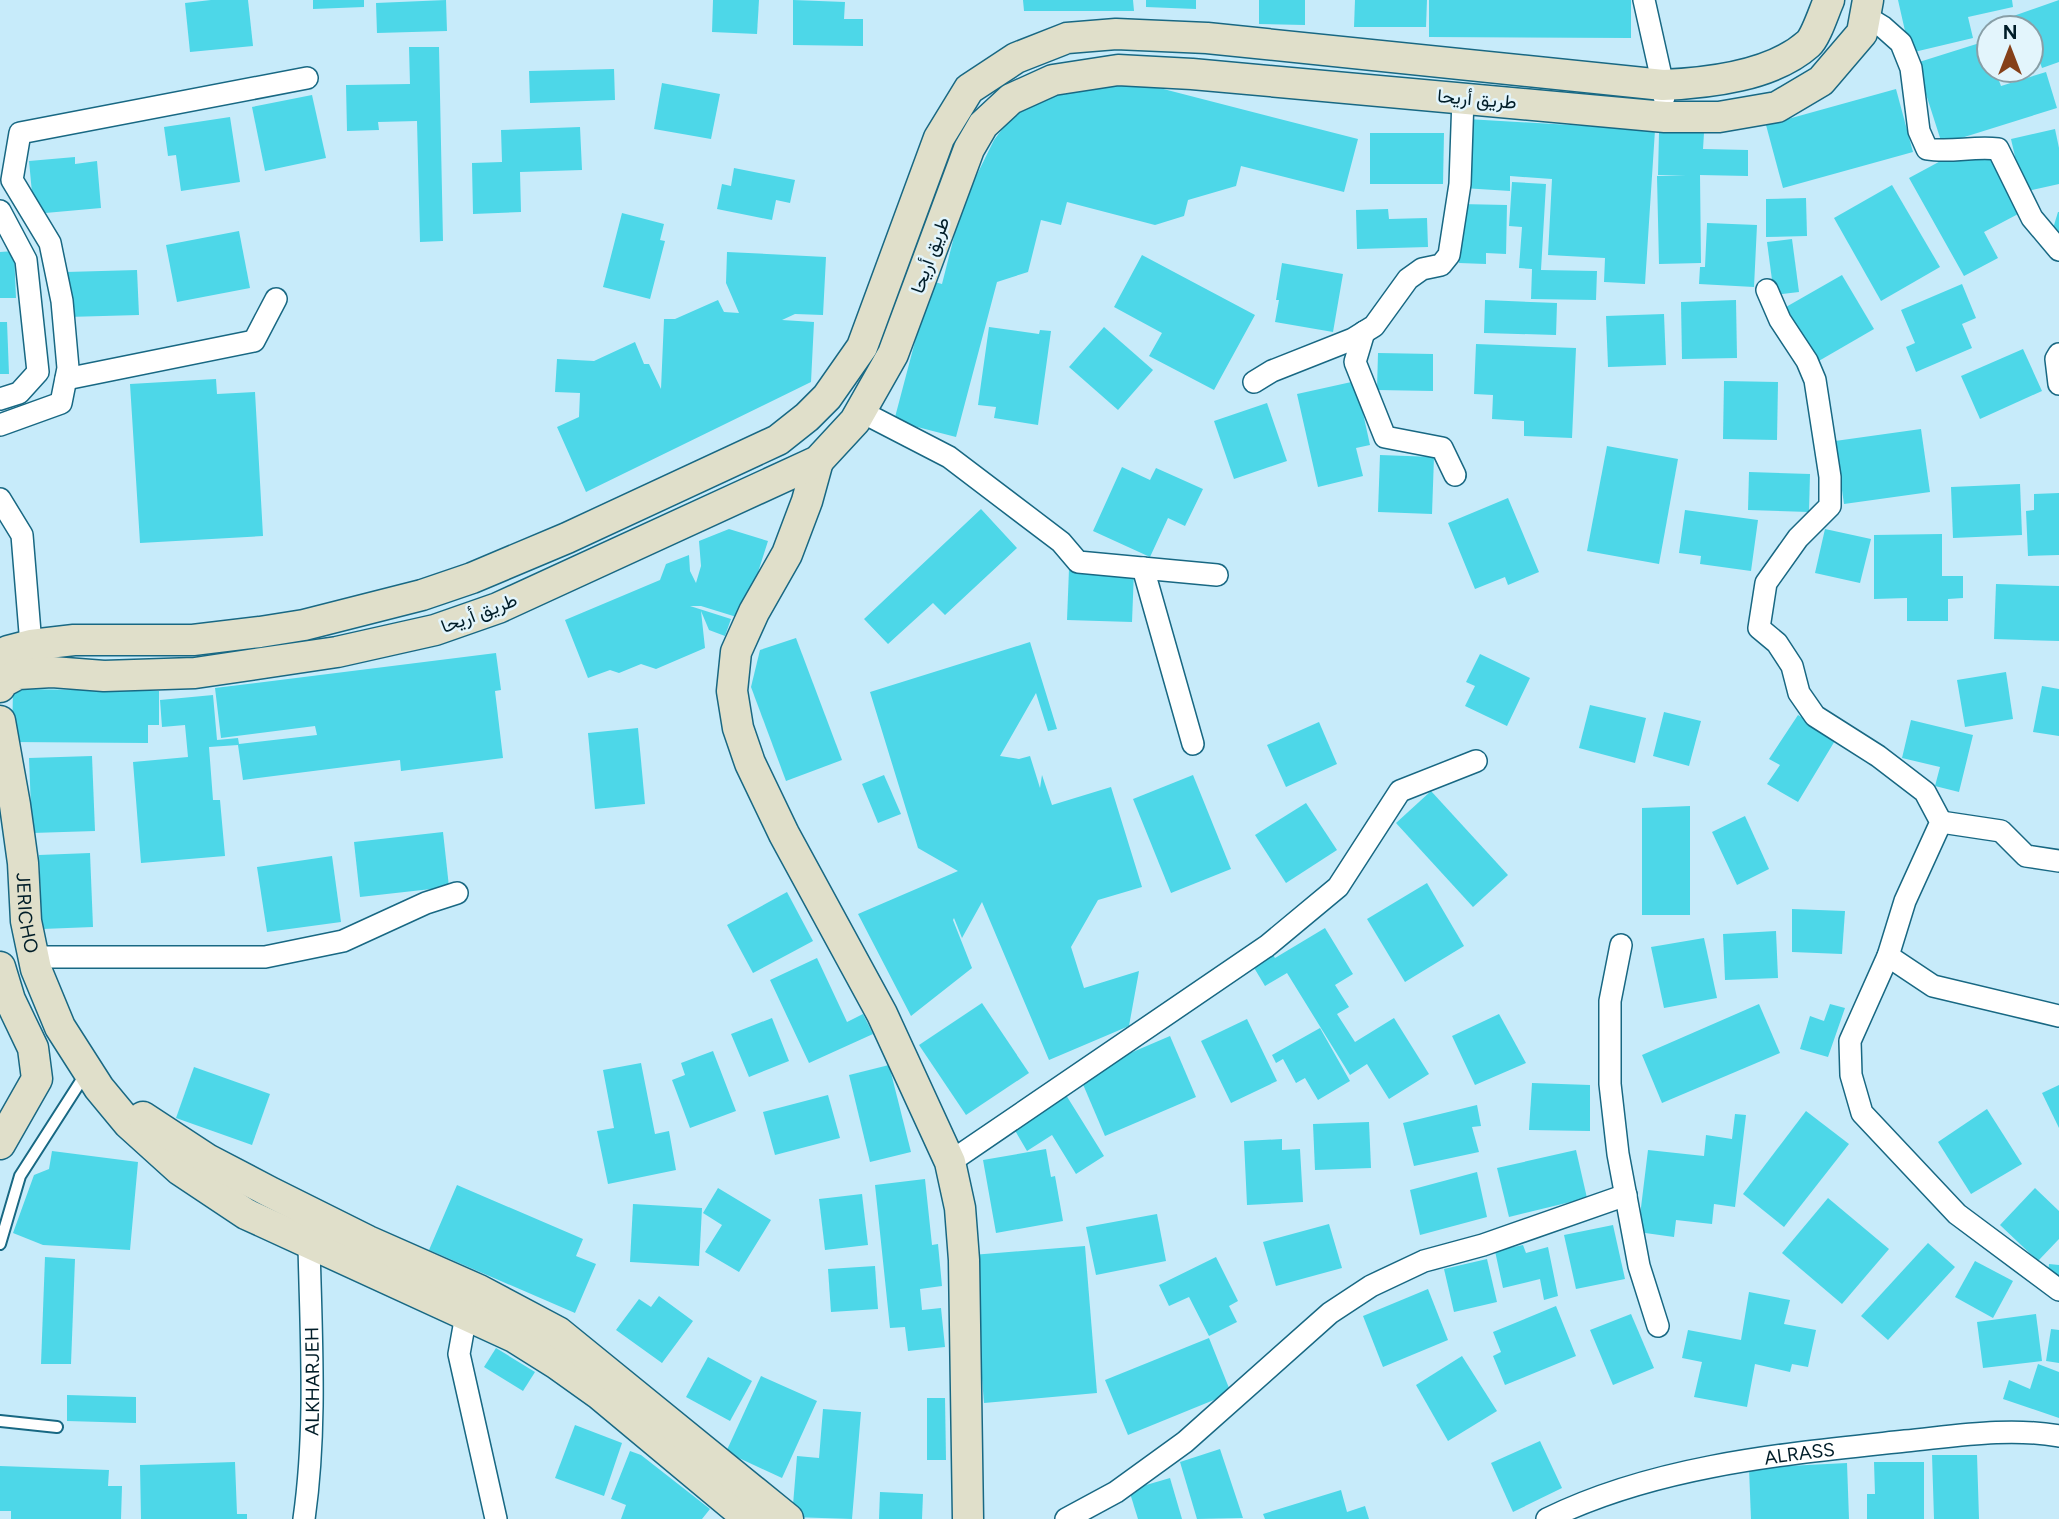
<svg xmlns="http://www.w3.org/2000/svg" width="2059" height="1519" viewBox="0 0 2059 1519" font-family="Figtree,Vazirmatn,sans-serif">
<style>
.building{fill:#4dd7e8}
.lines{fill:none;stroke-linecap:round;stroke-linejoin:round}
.lane-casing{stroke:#186883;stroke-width:14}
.street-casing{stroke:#186883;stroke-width:24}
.secondary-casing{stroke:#186883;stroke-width:33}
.lane{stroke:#fff;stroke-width:10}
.street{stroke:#fff;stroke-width:21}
.secondary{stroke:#e0dfca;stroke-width:30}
.labels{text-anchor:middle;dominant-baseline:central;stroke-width:5;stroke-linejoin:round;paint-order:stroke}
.street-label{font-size:19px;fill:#001d28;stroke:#e3f5fc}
</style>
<rect width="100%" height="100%" fill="#c7ebfa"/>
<!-- building -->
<g class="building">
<polygon points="211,0 248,0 253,46 190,52 185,3"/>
<polygon points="313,0 364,0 364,7 313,9"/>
<polygon points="446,0 447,31 377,33 376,3"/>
<polygon points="713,0 759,0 757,34 712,32"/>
<polygon points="793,0 845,2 844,19 863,19 863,46 793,45"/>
<polygon points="1023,0 1133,0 1134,11 1024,11"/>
<polygon points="1146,0 1196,0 1196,9 1146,7"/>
<polygon points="1259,0 1305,0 1305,25 1259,24"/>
<polygon points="1355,0 1427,0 1426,27 1354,27"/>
<polygon points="1429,0 1631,0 1631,38 1429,37"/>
<polygon points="1898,0 2012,0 2013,7 1968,17 1973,38 1910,53"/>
<polygon points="2059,0 2059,62 2042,68 2037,54 2031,56 2031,28 1989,28 1989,36 1985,26"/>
<polygon points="1986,41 1989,50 1989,70 1995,70 2001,86 2046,72 2057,108 1942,144 1916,63"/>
<polygon points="409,47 439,47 443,241 420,242 417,121 378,122 379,130 347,131 346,85 410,84"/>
<polygon points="614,69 615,100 530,103 529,71"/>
<polygon points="1109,75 1358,139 1344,192 1241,166 1236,186 1188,200 1184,216 1155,225 1067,202 1061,225 1041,220 1028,272 997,282 956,437 894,421 931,281 942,284 962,205 994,140 1013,115 1045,94"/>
<polygon points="662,83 720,94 711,139 654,129"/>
<polygon points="1896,89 1913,152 1783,188 1766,125"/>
<polygon points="312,95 326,158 265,171 252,107"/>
<polygon points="230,117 240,182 181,191 176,155 168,156 164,127"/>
<polygon points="1467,119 1655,130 1645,284 1604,282 1605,258 1548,255 1552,179 1510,176 1510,191 1463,188"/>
<polygon points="580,127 582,170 520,172 521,212 473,214 472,163 502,162 501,130"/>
<polygon points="2055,129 2059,148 2059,184 2023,192 2011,139"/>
<polygon points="1370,133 1444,133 1443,184 1370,184"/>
<polygon points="1659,133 1704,133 1703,149 1748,150 1748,176 1700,175 1701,263 1659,264 1657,176 1686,176 1658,175"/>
<polygon points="1971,150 1986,150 2020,213 1984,232 1998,258 1964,276 1909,178 1948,157 1951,161"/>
<polygon points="75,157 75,164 97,161 101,208 34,214 29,161"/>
<polygon points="734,168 795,180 790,203 776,200 772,220 717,209 722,184 731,186"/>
<polygon points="1512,182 1546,184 1541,270 1597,271 1596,300 1531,299 1532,269 1519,268 1522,227 1509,226"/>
<polygon points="1892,185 1940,267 1881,301 1834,218"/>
<polygon points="1806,198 1807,236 1766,237 1766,199"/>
<polygon points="1460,204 1507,205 1506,254 1486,253 1486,264 1459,263"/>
<polygon points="1388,209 1389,219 1427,218 1428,247 1357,249 1356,210"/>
<polygon points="2058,212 2059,212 2059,237 2051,235"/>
<polygon points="622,213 664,224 660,240 665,241 650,299 603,287"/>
<polygon points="1707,223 1757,225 1754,287 1699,284 1700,267 1705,267"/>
<polygon points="239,231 250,288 177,302 166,245"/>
<polygon points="1792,239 1799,292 1774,295 1767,242"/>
<polygon points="14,251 16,298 0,298 0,252"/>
<polygon points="727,252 826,257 823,315 795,314 782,320 814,322 811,382 586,492 557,427 579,417 580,393 555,392 557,359 594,361 635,342 644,364 649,364 661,389 664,319 675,319 718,300 724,312 739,313 726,283"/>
<polygon points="1142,255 1255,315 1214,390 1149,356 1162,333 1114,307"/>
<polygon points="1282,263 1343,274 1333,332 1275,322 1279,300 1276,300"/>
<polygon points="137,270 139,315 67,317 66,272"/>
<polygon points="1842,275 1874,329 1817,362 1786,307"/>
<polygon points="1962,284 1976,318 1962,324 1972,348 1916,372 1906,347 1915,343 1901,310"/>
<polygon points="1485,300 1557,303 1556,335 1484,333"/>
<polygon points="1736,300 1737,358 1682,359 1681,302"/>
<polygon points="1664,314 1666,365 1608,367 1606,316"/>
<polygon points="0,322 7,322 9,374 0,374"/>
<polygon points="989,327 1039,334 1040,330 1051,331 1038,425 994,418 996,407 978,405"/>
<polygon points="1104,327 1153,370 1118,410 1069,367"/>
<polygon points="1476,344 1576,348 1572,438 1524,436 1524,421 1492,419 1493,395 1474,394"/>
<polygon points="2023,349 2042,391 1980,419 1961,376"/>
<polygon points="1378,353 1433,354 1433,391 1377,390"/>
<polygon points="216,379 217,394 255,392 263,536 140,543 130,384"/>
<polygon points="1356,381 1370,445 1356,448 1363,476 1318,487 1297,394"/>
<polygon points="1724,381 1778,382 1777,440 1723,439"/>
<polygon points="1267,403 1287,461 1234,479 1214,421"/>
<polygon points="1921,429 1930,492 1844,504 1835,441"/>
<polygon points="1607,446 1678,459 1659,564 1587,551"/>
<polygon points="1380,455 1434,457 1432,514 1378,512"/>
<polygon points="1122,467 1150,480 1156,468 1203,489 1185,526 1168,518 1150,557 1093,531"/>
<polygon points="1749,472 1810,474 1809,512 1748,510"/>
<polygon points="2020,484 2022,535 1953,538 1951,487"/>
<polygon points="2059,493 2059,555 2028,556 2026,511 2034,510 2034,494"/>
<polygon points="1508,498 1539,572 1508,585 1505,577 1475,589 1448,523"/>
<polygon points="981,509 1017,548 945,615 933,603 888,644 864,619"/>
<polygon points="1685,510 1758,520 1751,571 1700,564 1701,556 1679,553"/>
<polygon points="729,529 768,541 743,619 701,606 690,606 731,619 725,636 709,630 701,611 705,648 656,669 641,664 619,673 610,670 588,678 565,620 660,580 666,564 689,555 690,571 696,583 701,566 699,541"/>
<polygon points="1825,529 1871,539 1860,583 1815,573"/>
<polygon points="1942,534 1942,576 1963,576 1963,598 1948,599 1948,621 1907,621 1907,598 1874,599 1874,535"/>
<polygon points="1069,569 1134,571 1132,622 1067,620"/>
<polygon points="1996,584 2059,586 2059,641 1994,639"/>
<polygon points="796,638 842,760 786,781 751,687 760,650"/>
<polygon points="1030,642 1057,729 1048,731 1036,693 1000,756 1019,759 1030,756 1040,788 1042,775 1052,805 1111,787 1142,887 1098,900 1071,947 1084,988 1139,971 1129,1026 1049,1060 982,902 962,938 954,918 953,920 972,968 911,1016 858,914 958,871 918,848 870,692"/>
<polygon points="496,653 501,690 495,691 503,758 401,771 400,760 243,780 238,745 209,747 213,800 220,800 225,856 141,863 133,762 188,757 185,725 162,727 160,700 213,695 217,740 238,738 239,744 317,735 315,726 221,738 215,688"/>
<polygon points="1480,654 1530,678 1507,726 1465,706 1475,686 1466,682"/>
<polygon points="2006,672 2013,719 1965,727 1957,680"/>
<polygon points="2042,686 2059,689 2059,736 2033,732"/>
<polygon points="13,689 159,691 159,725 148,725 148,743 12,742"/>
<polygon points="1590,705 1646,718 1635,763 1579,748"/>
<polygon points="1664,712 1701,721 1689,766 1653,756"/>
<polygon points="1798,715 1836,739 1798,802 1767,784 1780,765 1769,759"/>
<polygon points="1911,720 1973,735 1959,792 1935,786 1940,767 1902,758"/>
<polygon points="1319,722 1337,764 1286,787 1267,745"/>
<polygon points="638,728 645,804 595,809 588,733"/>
<polygon points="92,756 95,831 32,833 29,758"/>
<polygon points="884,775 901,814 878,823 862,784"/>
<polygon points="1193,775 1231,869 1171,893 1133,799"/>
<polygon points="1431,791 1508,875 1473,907 1396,823"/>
<polygon points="1306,803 1337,850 1286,883 1255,835"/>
<polygon points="1690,806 1690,915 1642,915 1642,808"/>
<polygon points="1745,816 1769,869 1737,885 1712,832"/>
<polygon points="443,832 449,887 360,897 354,842"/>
<polygon points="90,853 93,927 42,929 39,855"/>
<polygon points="332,856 341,922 267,932 257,867"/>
<polygon points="1427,883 1464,946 1405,982 1367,919"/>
<polygon points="787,892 813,941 753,973 727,925"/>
<polygon points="1792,909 1845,911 1842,954 1792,952"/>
<polygon points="1325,928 1353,974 1335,985 1349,1007 1337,1014 1355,1042 1394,1018 1429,1074 1389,1099 1367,1064 1350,1075 1287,973 1265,986 1250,961 1269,949 1275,958"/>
<polygon points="1776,931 1778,978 1725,980 1723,934"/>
<polygon points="1704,938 1717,998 1664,1008 1651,947"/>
<polygon points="817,958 847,1022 863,1014 873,1034 809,1063 770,980"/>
<polygon points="982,1003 1029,1073 966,1115 919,1045"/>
<polygon points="1759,1004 1780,1053 1662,1103 1642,1055"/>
<polygon points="1830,1004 1845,1008 1828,1057 1800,1049 1810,1016 1824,1021"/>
<polygon points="1499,1014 1526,1063 1475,1085 1452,1036"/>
<polygon points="772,1018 789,1061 749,1077 731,1034"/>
<polygon points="1247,1019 1277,1081 1231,1103 1201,1041"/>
<polygon points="1320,1028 1350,1081 1318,1100 1305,1078 1296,1083 1283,1059 1276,1063 1272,1055"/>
<polygon points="1170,1036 1196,1097 1105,1136 1079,1075"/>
<polygon points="713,1051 736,1111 690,1128 672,1080 685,1075 681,1063"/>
<polygon points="641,1063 655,1134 669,1131 676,1170 608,1184 597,1131 614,1128 603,1070"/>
<polygon points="889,1065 911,1152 870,1162 849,1075"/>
<polygon points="194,1067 270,1094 252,1145 176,1118"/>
<polygon points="1532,1083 1590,1085 1590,1131 1529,1130"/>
<polygon points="2059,1085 2059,1128 2042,1093"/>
<polygon points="828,1095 840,1138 775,1155 763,1112"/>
<polygon points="1066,1095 1104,1156 1076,1174 1052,1135 1027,1151 1013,1127"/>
<polygon points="1477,1105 1481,1126 1472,1127 1479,1152 1414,1166 1403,1123"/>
<polygon points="1987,1109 2022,1164 1971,1194 1938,1142"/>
<polygon points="1806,1111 1849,1144 1784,1227 1743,1194"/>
<polygon points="1735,1114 1746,1115 1735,1207 1714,1204 1712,1224 1676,1220 1674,1237 1638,1232 1648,1150 1704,1156 1706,1135 1732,1139"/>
<polygon points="1369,1122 1371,1168 1315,1170 1313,1124"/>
<polygon points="1282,1139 1282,1150 1300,1149 1303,1202 1247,1205 1244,1141"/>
<polygon points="1046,1149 1051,1177 1055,1176 1063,1221 996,1233 983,1160"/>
<polygon points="1576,1150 1587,1198 1509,1217 1497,1168"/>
<polygon points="52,1151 138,1162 130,1250 43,1245 13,1233 34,1175 49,1169"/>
<polygon points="1477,1172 1487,1217 1420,1235 1410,1190"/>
<polygon points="925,1179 932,1245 938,1244 942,1286 920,1289 922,1310 941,1308 945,1347 908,1351 905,1327 890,1328 875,1185"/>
<polygon points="457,1185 583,1239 576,1256 596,1264 575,1313 429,1250"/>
<polygon points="718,1188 771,1220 739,1272 705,1252 722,1225 703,1213"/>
<polygon points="2035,1188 2059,1211 2059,1239 2038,1261 2000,1225"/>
<polygon points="862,1194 868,1245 825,1250 819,1199"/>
<polygon points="1828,1198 1889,1249 1842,1304 1782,1253"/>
<polygon points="633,1204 702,1208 699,1266 630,1262"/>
<polygon points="1157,1214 1166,1261 1096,1275 1086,1227"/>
<polygon points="1329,1224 1342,1268 1276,1286 1263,1242"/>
<polygon points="1613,1225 1625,1279 1576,1289 1564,1235"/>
<polygon points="1928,1243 1955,1267 1888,1340 1861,1316"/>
<polygon points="1523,1245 1526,1253 1548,1247 1558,1296 1544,1300 1540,1279 1503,1288 1495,1251"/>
<polygon points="1085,1246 1097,1393 984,1403 972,1255"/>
<polygon points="45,1257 75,1259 71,1364 41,1364"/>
<polygon points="1216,1257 1238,1301 1229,1306 1237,1322 1209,1336 1189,1297 1169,1306 1159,1285"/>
<polygon points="1487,1259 1497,1302 1454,1312 1444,1269"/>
<polygon points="1975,1261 2013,1281 1993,1318 1955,1297"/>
<polygon points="2049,1264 2059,1265 2059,1295 2046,1293"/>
<polygon points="875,1266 878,1309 831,1312 828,1269"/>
<polygon points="1428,1289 1448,1340 1383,1367 1363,1316"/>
<polygon points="1749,1292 1790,1300 1784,1324 1816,1330 1808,1367 1792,1364 1790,1372 1755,1364 1747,1407 1694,1397 1702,1362 1682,1358 1688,1330 1741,1340"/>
<polygon points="659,1296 693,1321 662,1363 616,1330 639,1299 651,1307"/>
<polygon points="1556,1306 1576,1356 1505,1385 1493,1356 1501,1352 1493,1332"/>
<polygon points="1631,1314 1654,1368 1613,1385 1590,1330"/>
<polygon points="2036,1314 2042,1361 1983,1368 1977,1322"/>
<polygon points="2051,1329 2059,1330 2059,1363 2046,1361"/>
<polygon points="1209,1338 1231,1393 1128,1435 1105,1380"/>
<polygon points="496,1348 535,1372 523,1391 484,1367"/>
<polygon points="1462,1356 1497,1411 1448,1441 1416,1385"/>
<polygon points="708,1357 752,1381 730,1421 686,1397"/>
<polygon points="2038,1364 2059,1372 2059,1418 2003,1399 2009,1380 2030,1389"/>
<polygon points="761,1376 817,1401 782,1478 726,1452"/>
<polygon points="67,1395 136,1397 136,1423 67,1421"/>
<polygon points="927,1398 945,1398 946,1460 927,1460"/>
<polygon points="823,1409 861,1412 852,1519 792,1517 797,1456 819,1458"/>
<polygon points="575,1425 622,1443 604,1496 555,1478"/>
<polygon points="1540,1441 1562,1488 1513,1512 1491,1463"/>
<polygon points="1220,1449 1243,1518 1197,1519 1180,1462"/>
<polygon points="630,1451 641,1455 710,1509 702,1519 621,1519 626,1505 611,1499"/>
<polygon points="1932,1455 1977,1455 1979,1519 1934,1519"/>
<polygon points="235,1462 237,1514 247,1514 247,1519 141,1519 140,1465"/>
<polygon points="1874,1462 1924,1462 1924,1519 1867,1519 1867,1494 1875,1494"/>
<polygon points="1847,1463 1849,1519 1751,1519 1749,1468"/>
<polygon points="0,1466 109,1470 108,1486 122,1486 121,1519 11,1519 11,1511 0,1511"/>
<polygon points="1170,1478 1182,1519 1138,1519 1129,1490"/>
<polygon points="1341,1490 1347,1512 1365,1506 1369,1519 1265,1519 1263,1514"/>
<polygon points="880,1492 923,1494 922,1519 879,1519"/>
</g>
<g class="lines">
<defs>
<g id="lane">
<polyline points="0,1244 20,1176 86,1073"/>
<polyline points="0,1421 57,1427"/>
</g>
<g id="street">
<polyline points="1644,0 1663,85 1664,97"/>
<path d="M1865 16 1883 27 1901 43 1911 68 1919 131 1927 149C1951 153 1973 146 1998 149L2032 218 2059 250"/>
<polyline points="0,211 26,260 38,372 19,393 0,399"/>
<polyline points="1767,290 1780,320 1807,361 1815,380 1830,477 1830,506 1798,538 1766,583 1759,628 1777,643 1792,666 1799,693 1815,716 1878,756 1925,792 1941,822 1905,901 1888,956 1850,1041 1851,1075 1862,1113 1957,1214 2059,1290"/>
<polyline points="1364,332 1355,362 1385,437 1442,448 1455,475"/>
<polyline points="2059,354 2056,359 2059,384"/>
<polyline points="66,379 254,341 276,299"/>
<polyline points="1254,382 1272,371 1353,339 1374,326 1408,279 1422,269 1441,265 1449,255 1460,184 1463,98"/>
<polyline points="860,411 949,457 1061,542 1078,562 1217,575"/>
<polyline points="0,425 61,403 68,368 62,301 50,243 12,180 20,133 307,78"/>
<polyline points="0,499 22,535 31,645"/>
<polyline points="1143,568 1193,744"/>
<polyline points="1941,822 2001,831 2026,856 2059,861"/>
<polyline points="1621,945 1610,1001 1610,1084 1618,1154 1639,1266 1658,1326"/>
<polyline points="1888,956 1933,986 2059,1016"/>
<polyline points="33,957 265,957 343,941 426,903 457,893"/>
<polyline points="950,1162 1267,946 1338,887 1400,791 1476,761"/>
<polyline points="472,1303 466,1315 459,1354 496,1519"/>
<path id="s1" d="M304 1519C317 1428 311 1336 309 1245"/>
<polyline points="1066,1519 1116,1492 1185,1442 1330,1313 1371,1286 1424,1261 1483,1245 1626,1195"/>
<path id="s2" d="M1547 1519C1657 1465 1785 1454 1905 1441 1956 1436 2009 1427 2059 1436"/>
</g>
<g id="secondary">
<polyline points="818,461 807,501 787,554 754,612 736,652 732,691 738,728 750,763 784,834 882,1014 950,1162 960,1208 964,1260 968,1519"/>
<path d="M0 661 8 651 31 645 74 640H193L260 632 304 625 422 595 472 578 567 538 778 440 807 417 827 397 862 347 939 138 969 89 1016 58 1067 38 1116 34 1207 38 1663 85C1709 83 1772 76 1808 44 1816 37 1824 11 1829 0"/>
<polyline points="0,687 3,682 18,674 52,672 104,676 195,673 337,652 435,630 498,608 818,461 855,421 893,354 969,149 983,125 1011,99 1053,80 1118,70 1192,74 1665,117 1719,117 1777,107 1821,81 1862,33 1868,0"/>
<path id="s3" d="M0 721 15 805 23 863 26 921 36 969 60 1027 99 1088 128 1123 180 1170 246 1214 514 1337 557 1364 599 1394 749 1519"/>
<polyline points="0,967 10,1000 33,1048 37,1079 0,1144"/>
<polyline points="143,1117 207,1159 270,1192 368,1241 479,1290 558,1332 788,1519"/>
</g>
</defs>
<!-- lane casing -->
<use href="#lane" class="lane-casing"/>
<!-- street casing -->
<use href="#street" class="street-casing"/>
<!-- secondary casing -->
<use href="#secondary" class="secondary-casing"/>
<!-- lane -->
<use href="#lane" class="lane"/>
<!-- street -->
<use href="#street" class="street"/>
<!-- secondary -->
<use href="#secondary" class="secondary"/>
</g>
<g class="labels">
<!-- street labels -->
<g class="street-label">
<text transform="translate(1477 99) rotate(5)">طريق أريحا</text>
<text transform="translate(930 255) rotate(-70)">طريق أريحا</text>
<text transform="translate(479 613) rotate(-21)">طريق أريحا</text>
<text stroke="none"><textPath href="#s3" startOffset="194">JERICHO</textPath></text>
<text stroke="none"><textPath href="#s1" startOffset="138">ALKHARJEH</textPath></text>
<text stroke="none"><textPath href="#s2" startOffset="262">ALRASS</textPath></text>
</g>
</g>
<!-- north arrow -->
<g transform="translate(2010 49)"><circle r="33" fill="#e3f5fc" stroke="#889fa7" stroke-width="2"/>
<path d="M0-5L12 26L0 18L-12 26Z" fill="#854019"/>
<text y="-10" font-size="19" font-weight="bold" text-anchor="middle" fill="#001d28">N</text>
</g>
</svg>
